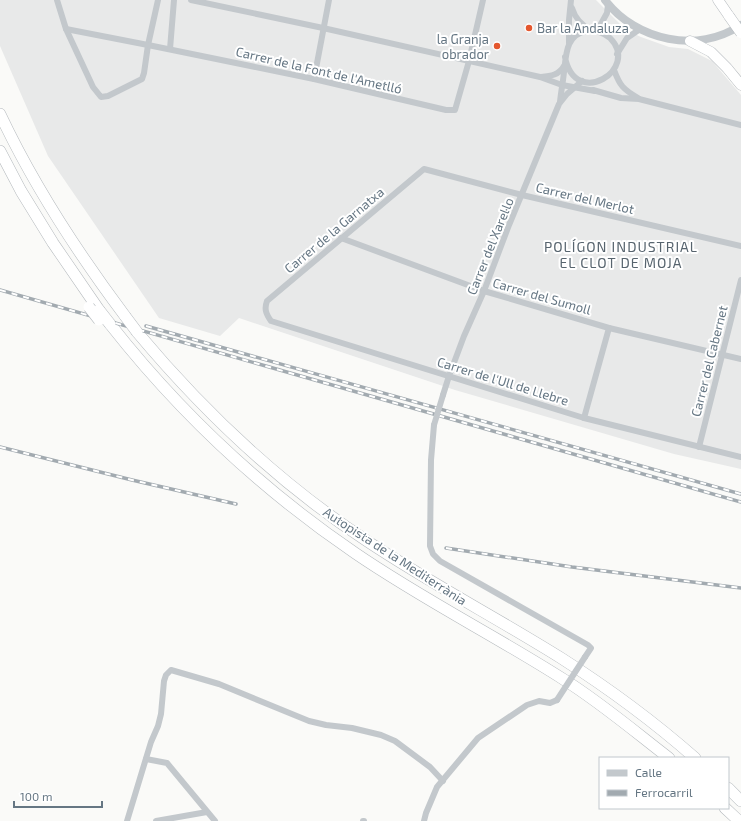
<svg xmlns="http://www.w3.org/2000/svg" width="741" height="821" viewBox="0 0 741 821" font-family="'Exo 2',sans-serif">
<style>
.built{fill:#e8e9e9}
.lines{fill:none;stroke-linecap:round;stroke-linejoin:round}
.trunk-casing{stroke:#b4b9bd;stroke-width:11}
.motorway-casing{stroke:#b4b9bd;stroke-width:12}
.minor{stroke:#c3c8cc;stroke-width:6}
.tertiary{stroke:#c3c8cc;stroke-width:8}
.trunk{stroke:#fff;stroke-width:10}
.motorway{stroke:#fff;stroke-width:11}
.rail-casing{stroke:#a2aab0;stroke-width:3.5}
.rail{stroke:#fff;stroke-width:2;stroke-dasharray:6;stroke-linecap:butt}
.trunk-bridge-casing{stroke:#b4b9bd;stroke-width:11;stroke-linecap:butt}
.motorway-bridge-casing{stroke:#b4b9bd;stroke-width:12;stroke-linecap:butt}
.minor-bridge{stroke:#c3c8cc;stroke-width:6}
.trunk-bridge{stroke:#fff;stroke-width:10}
.motorway-bridge{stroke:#fff;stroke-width:11}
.poi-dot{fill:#e4572e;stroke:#fff;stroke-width:1.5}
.labels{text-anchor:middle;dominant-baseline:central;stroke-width:4;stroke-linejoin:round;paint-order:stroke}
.poi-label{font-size:13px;fill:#657683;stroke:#fff;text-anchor:start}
.street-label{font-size:13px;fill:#657683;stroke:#fff}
.neighbourhood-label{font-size:14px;letter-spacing:1px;fill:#57646e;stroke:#fff}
</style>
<rect width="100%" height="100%" fill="#fafaf8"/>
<!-- built -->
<polygon class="built" points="0,0 596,0 626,30 641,37 669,47 688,49 712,61 741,95 741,469 674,454 455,390 239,318 220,336 159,318 48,156 0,46"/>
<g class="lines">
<defs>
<g id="trunk">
<polyline points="718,0 729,16"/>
<polyline points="690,41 711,52 727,68 741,85"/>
</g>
<g id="motorway">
<path d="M0 114C34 186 77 252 125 316"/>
<polyline points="0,151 21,191 53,243 99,310"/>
<path d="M110 324C180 413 261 489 355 553 422 599 494 635 563 679 600 702 634 731 669 758"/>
<path d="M137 332C204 412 280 484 367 541 430 583 497 618 561 658 608 688 653 721 695 758"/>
<polyline points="728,788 741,801"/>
<polyline points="725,808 739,821"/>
</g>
</defs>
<!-- trunk casing -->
<use href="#trunk" class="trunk-casing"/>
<!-- motorway casing -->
<use href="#motorway" class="motorway-casing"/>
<!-- minor -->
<g class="minor">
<polyline points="57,0 66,29 93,87 101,97 108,96 142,79 144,73 148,45 158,0"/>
<polyline points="191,0 323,28 540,77 562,85 595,91"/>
<path d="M572 8C575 18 581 25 591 30"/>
<polyline points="66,29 148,45 314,79 446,110 455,110 469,61 483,0"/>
<polyline points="597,31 607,13 608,4"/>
<polyline points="569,43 569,20 571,0"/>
<polyline points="170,49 174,0"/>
<polyline points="617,54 627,38 640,29"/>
<path d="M614 70C620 86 623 89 638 98"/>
<path d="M541 77C551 76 559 75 564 66"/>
<polyline points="314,79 329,0"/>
<polyline points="593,90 621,98 639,99 741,125"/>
<path d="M560 102C561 92 563 82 564 72 566 55 566 34 587 31 596 30 604 33 610 38 641 69 575 110 565 57"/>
<polyline points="341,238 484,291 609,328 741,359"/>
<path d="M741 246 522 195 424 169 267 301C264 309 266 314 271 321L584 418 741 457"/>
<polyline points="443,395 449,376 464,336 484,291 509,225 559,104 567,94 582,81"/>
<polyline points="584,418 609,328"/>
<polyline points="434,425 431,460 430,546 433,554 440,561 588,645 591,648 585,657"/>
<polyline points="699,447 741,280"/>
<polyline points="146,759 167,763 215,821"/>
<polyline points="127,821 151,742 158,726 161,714 164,681 166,675 171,670 219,684 309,721 326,725 352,728 381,735 395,741 430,767 443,781"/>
<polyline points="156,821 207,812"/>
<polyline points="363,821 364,821"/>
<polyline points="424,821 426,813 437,787 478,738 527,705 539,701 550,703 557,700"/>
</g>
<!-- tertiary -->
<path class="tertiary" d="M605 0C636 41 698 54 741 25"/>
<!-- trunk -->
<use href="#trunk" class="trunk"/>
<!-- motorway -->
<use href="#motorway" class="motorway"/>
<defs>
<g id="rail">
<polyline points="0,290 741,502"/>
<polyline points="146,326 741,494"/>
<polyline points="0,447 132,480 236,504"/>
<polyline points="446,548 572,567 741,588"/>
</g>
</defs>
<!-- rail casing -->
<use href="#rail" class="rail-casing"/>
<!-- rail -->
<use href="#rail" class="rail"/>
<defs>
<polyline id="trunk-bridge" points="729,16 741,33"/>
<g id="motorway-bridge">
<polyline points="89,307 99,320"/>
<polyline points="99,310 110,324"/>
<polyline points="125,316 137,332"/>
</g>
</defs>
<!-- trunk-bridge casing -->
<use href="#trunk-bridge" class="trunk-bridge-casing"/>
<!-- motorway-bridge casing -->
<use href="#motorway-bridge" class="motorway-bridge-casing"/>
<!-- minor-bridge -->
<g class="minor-bridge">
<polyline points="434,425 443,395"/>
<polyline points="557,700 585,657"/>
</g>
<!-- trunk-bridge -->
<use href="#trunk-bridge" class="trunk-bridge"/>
<!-- motorway-bridge -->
<use href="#motorway-bridge" class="motorway-bridge"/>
</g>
<!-- markers -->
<g class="poi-dot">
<circle cx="529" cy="28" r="4"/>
<circle cx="497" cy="46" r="4"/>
</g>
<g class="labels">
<!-- poi labels -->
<g class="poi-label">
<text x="537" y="28">Bar la Andaluza</text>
<text x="489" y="39" text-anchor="end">la Granja<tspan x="489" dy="15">obrador</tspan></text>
</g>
<!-- street labels -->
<g class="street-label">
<text transform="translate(319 70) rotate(13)">Carrer de la Font de l'Ametlló</text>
<text transform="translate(585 198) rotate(13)">Carrer del Merlot</text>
<text transform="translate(334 230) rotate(-40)">Carrer de la Garnatxa</text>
<text transform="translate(490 246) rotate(-68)">Carrer del Xarel·lo</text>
<text transform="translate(542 296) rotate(16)">Carrer del Sumoll</text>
<text transform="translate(709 361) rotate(-76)">Carrer del Cabernet</text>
<text transform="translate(503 381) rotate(17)">Carrer de l'Ull de Llebre</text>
<text transform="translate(395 556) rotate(33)">Autopista de la Mediterrània</text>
</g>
<!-- neighbourhood labels -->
<g class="neighbourhood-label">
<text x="621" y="246">POLÍGON INDUSTRIAL<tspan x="621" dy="16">EL CLOT DE MOJA</tspan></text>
</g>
</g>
<!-- legend -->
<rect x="599" y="757" width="130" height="52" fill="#ffffff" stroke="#c1c8cd"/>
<rect x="607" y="770" width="20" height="6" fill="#c3c8cc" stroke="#c1c8cd"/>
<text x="635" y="777" font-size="12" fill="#657683">Calle</text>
<rect x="607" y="790" width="20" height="6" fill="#a2aab0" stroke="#c1c8cd"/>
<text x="635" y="797" font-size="12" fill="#657683">Ferrocarril</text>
<!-- scale -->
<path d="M14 801v6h88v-6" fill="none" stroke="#657683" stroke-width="2"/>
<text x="20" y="801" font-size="12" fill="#657683" stroke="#ffffff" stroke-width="3" paint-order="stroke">100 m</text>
</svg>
